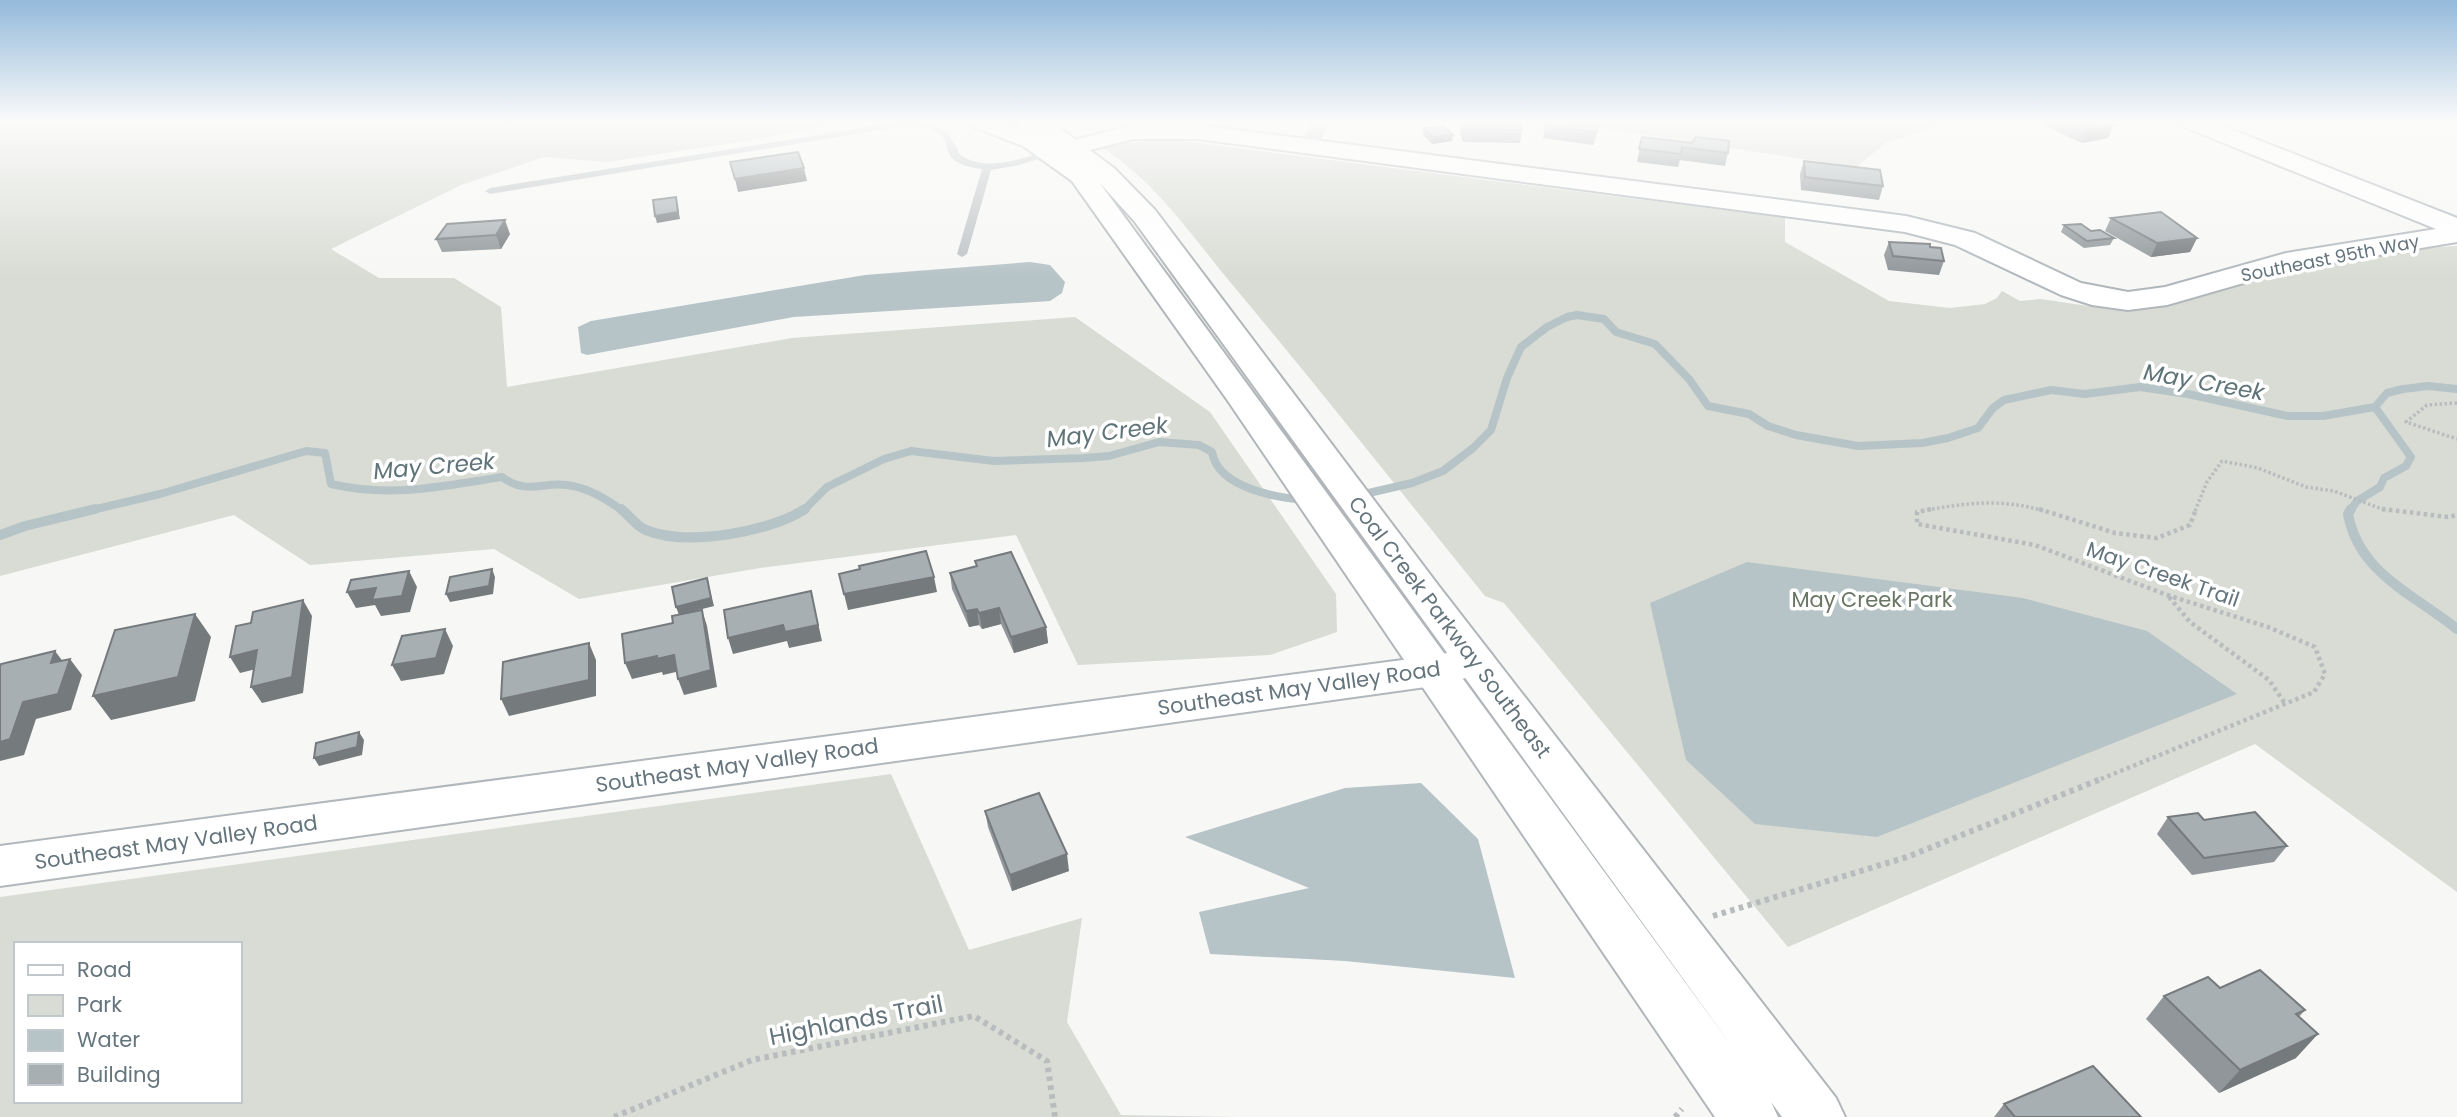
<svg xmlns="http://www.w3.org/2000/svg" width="2457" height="1117" viewBox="0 0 2457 1117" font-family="Poppins,sans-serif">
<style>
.green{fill:#d8dcd4;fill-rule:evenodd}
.water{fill:#b7c4c7}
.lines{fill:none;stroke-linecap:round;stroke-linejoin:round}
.stream-far1{stroke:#b7c4c7;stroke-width:8}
.stream{stroke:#b7c4c7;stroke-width:10}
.secondary-casing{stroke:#b1b7bb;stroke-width:4}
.primary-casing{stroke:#b0b6b9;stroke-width:4}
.path-far2{stroke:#b9bcbe;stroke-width:3.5;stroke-dasharray:2.5 2.5;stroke-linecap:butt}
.path-far1{stroke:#b9bcbe;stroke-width:4.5;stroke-dasharray:3.5 3.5;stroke-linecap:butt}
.path{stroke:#b9bcbe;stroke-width:6;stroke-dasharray:4.5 4.5;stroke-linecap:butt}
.lane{fill:#bfc3c6;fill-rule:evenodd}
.street{fill:#bfc3c6;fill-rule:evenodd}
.secondary{fill:#fff;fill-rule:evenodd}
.primary{fill:#fff;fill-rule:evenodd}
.wall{fill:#90969a}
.shaded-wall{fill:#757a7d}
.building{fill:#a7afb3;stroke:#757a7d;stroke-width:2}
.labels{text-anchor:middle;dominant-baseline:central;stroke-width:7;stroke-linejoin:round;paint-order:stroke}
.far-street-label{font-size:18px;fill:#65757d;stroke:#fff}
.street-label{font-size:21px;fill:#65757d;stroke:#fff}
.park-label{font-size:21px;fill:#687663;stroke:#fff}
.water-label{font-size:23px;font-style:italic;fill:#5f7478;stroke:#fff}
.near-street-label{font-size:24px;fill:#65757d;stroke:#fff}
</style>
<rect width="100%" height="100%" fill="#f7f7f5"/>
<!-- green -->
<g class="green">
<polygon points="0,121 852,121 740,142 606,162 544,157 461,185 331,249 379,278 454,278 501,307 507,387 792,338 1075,317 1210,412 1336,594 1337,632 1270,655 1078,665 1016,535 760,568 579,599 494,549 310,565 234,515 0,576"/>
<polygon points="1483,121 1953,121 1886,143 1856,167 1558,122"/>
<path d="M1167 139 1785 218V242L1889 301 1950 308 1985 304 1997 298 2002 291 2020 301 2041 299 2108 309 2299 256 2457 246V892L2255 744 1788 947 1504 603 1485 596C1400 491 1317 386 1231 283 1191 235 1153 178 1099 146Z"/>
<path d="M891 774 969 950 1082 918 1067 1022 1121 1115 1236 1117H0V897ZM16 944H240V1101H16Z"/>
</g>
<!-- water -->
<g class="water">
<polygon points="1030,262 1050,265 1065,282 1062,293 1050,301 794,317 587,355 581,353 578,327 591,321 865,275"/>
<polygon points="1747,562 2023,598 2147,631 2237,694 1877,837 1755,824 1686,760 1650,603"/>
<polygon points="1421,783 1478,839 1515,978 1345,961 1210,954 1199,912 1309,888 1185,837 1345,788"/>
</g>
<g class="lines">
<!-- stream-far1 -->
<g class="stream-far1">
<polyline points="1360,495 1412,483 1443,471 1473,448 1491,430 1507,378 1521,347 1547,327 1567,317 1577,315 1604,319 1616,332 1655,344 1689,379 1708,406 1749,414 1768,426 1796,435 1858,446 1922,443 1948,438 1978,428 1993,408 2004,400 2051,390 2085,394 2140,387 2188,394 2288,416 2323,416 2375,407 2387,393 2403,389 2428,386 2457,389"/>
<path d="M88 511 160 494 306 451 325 453 331 484C392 498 442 486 502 477 527 495 541 482 567 485 589 488 606 499 623 511"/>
<path d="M803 511 827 487 884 459 911 451 994 461 1084 458 1109 456 1159 442 1199 445 1212 452C1218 488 1277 498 1307 500"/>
<polyline points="2350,511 2357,501 2380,487 2384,478 2406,466 2411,457 2375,407"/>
</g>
<!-- stream -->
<g class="stream">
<path d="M621 509C629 515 636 526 646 530 686 547 770 532 805 509"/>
<path d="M2351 509 2348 514C2359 574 2414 594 2457 629"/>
<polyline points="0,535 25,526 95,509"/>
</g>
<defs>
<g id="secondary">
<polygon points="2178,121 2210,121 2457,218 2457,242 2289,270 2167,305 2128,310 2092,305 2061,295 1955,245 1905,232 1198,139 1133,139 1052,160 1043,158 1040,153 1043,148 1133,125 1198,125 1906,216 1975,233 2081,283 2128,292 2165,287 2286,253 2436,229 2182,126"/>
<polygon points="1475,647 1490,652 1496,662 1490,672 1433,686 0,886 0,846 1433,656"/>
</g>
<path id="primary" d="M967 121H1000L1027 131 1018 126 1014 121H1044L1068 134 1114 168 1155 210 1438 585 1836 1098 1845 1117H1782L1771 1102 1778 1117H1715L1228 401 1072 181 1023 146 971 126ZM1099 182 1135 222 1734 1049Z"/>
</defs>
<!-- secondary casing -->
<use href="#secondary" class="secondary-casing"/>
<!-- primary casing -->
<use href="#primary" class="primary-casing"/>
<!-- path-far2 -->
<g class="path-far2">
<polyline points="2457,403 2427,405 2406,422 2457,439"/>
<path d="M1922 511C1965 503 2001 498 2044 511"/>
<polyline points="2195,511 2207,482 2222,461 2258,468 2306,487 2334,491 2387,511"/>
</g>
<!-- path-far1 -->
<g class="path-far1">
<polyline points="1931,509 1917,512 1917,524 2035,545 2167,595 2268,627 2315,647 2325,674 2314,692 2096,781"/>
<polyline points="2039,509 2115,533 2157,538 2190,525 2196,509"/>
<polyline points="2382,509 2448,517 2457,515"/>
<polyline points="2169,597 2190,622 2269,680 2286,705"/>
</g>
<!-- path -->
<g class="path">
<polyline points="1713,916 1907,857 2101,779"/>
<polyline points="614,1117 752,1060 974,1016 1047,1061 1055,1117"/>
<polyline points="1675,1117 1682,1109"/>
</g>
<!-- lane -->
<path class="lane" d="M904 121C935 121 948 126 960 155 989 173 1021 158 1052 150L1057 153 1019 165 991 170 967 254 962 257 957 254 982 169C972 168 957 165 951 157 947 151 947 142 942 136 933 126 917 126 905 126L490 194 485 191 490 188Z"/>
<!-- street -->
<polygon class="street" points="1312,121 1330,121 1317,148 1308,153 1299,148"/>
<!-- secondary -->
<use href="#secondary" class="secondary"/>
<!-- primary -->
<use href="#primary" class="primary"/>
</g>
<!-- wall -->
<g class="wall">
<polygon points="1461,121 1522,130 1520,143 1463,142 1460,132"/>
<polygon points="1560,121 1599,121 1593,145 1543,138 1545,126"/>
<polygon points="2034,121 2102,121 2113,125 2108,138 2082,143"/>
<polygon points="1424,129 1453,135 1452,141 1432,144 1423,135"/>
<polygon points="1642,137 1728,153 1725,166 1680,160 1678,167 1637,162"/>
<polygon points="1804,161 1883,186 1879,200 1801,190 1800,174"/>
<polygon points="2111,218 2197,238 2190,252 2151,257 2105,231"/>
<polygon points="2064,225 2091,231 2114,238 2110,245 2084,248 2061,232"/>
<polygon points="510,234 501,249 442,252 436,239"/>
<polygon points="1889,242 1930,247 1944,261 1939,275 1888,270 1884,255"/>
<polygon points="975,561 1046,627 1048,643 1014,653 1001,624 982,629 979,625 969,627 952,589 950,573 976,566"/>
<polygon points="985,811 1069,871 1012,891 988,827"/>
<polygon points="2168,817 2204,820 2287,846 2274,862 2192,875 2157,834"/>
<polygon points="2220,988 2305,1010 2299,1017 2296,1058 2219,1093 2146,1019 2164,996"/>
<polygon points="2004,1104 2141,1117 1994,1117"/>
</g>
<!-- shaded-wall -->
<g class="shaded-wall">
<polygon points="1599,121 1597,133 1593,145 1596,132"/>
<polygon points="2113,125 2108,138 2082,143 2087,130"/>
<polygon points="1453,135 1452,141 1432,144 1433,137"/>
<polygon points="804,168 807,181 738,192 735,179"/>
<polygon points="676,197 680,219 657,223 655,216"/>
<polygon points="505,220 510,234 501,249 496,235"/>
<polygon points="2197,238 2190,252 2151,257 2157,243"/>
<polygon points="492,569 495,577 493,594 450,602 446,594"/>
<polygon points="409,571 417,587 410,612 381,616 375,605 356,608 347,592"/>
<polygon points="934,577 937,592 848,610 844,594"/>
<polygon points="707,578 714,606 679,615 676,607"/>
<polygon points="811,591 822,641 789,648 787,641 733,654 728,638"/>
<polygon points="303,600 312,616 303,693 262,703 251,687"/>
<polygon points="999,608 1001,624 982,629 979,613"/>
<polygon points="977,609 979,625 969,627 966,611"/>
<polygon points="702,610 707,626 717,687 684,695 678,679"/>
<polygon points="195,614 211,637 195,701 111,720 93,696"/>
<polygon points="1046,627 1048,643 1014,653 1011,637"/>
<polygon points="445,629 453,646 444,674 401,681 392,665"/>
<polygon points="589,643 596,660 596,696 509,716 501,699"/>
<polygon points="257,650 268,666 240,673 230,657"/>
<polygon points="55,651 67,667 70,659 82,675 71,710 36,719 24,755 0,761 0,742 23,702 51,663"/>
<polygon points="674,655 680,671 663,675 662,672 632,679 625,663 657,656"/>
<polygon points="359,732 364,740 362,755 319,766 314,758"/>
<polygon points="1067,854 1069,871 1012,891 1010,875"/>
<polygon points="2318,1034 2296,1058 2219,1093 2240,1070"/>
</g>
<!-- building -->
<g class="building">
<polygon points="1462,121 1518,121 1522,130 1464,129"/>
<polygon points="1547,121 1599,121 1596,132 1545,126"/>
<polygon points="2066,121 2102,121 2113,125 2087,130"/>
<polygon points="1443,126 1453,135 1433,137 1424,129"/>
<polygon points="1642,137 1692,143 1696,137 1729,141 1728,153 1682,147 1681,154 1639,149"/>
<polygon points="798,152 804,168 735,179 730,162"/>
<polygon points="1804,161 1880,170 1883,186 1805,177"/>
<polygon points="676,197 678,212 655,216 653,200"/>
<polygon points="2161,212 2197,238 2157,243 2111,218"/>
<polygon points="505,220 496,235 436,239 447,224"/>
<polygon points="2081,224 2091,231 2100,230 2114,238 2087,241 2064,225"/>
<polygon points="1889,242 1930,244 1930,247 1941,248 1944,261 1893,256"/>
<polygon points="926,551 934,577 844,594 839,574 860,569 859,566"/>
<polygon points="1011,552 1046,627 1011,637 999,608 979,613 977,609 966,611 950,573 977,566 975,561"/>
<polygon points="492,569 489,586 446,594 450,577"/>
<polygon points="409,571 402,596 372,600 376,588 347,592 351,580"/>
<polygon points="707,578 711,598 676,607 672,587"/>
<polygon points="811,591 818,625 785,632 783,625 728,638 724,610"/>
<polygon points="303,600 292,677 251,687 257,650 230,657 236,626 251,623 253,612"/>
<polygon points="702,610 711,670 678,679 674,655 657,659 657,656 625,663 622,634 673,623 672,616"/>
<polygon points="195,614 178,677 93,696 115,630"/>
<polygon points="445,629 436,658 392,665 402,636"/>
<polygon points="589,643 589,680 501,699 503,662"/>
<polygon points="55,651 51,663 70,659 58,694 23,702 10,739 0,742 0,667 1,664"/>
<polygon points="359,732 357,747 314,758 316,743"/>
<polygon points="1039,793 1067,854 1010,875 985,811"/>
<polygon points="2255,812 2287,846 2204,858 2168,817 2198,813 2204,820"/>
<polygon points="2260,970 2305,1010 2296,1014 2318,1034 2240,1070 2164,996 2208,977 2220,988"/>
<polygon points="2093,1066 2141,1117 2015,1117 2004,1104"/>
</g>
<!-- sky -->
<linearGradient id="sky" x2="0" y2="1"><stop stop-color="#94badb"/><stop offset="0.44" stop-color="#fbfbfa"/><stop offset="1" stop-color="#fbfbfa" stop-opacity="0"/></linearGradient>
<rect width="2457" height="277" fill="url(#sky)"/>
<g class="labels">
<!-- far-street labels -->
<g class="far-street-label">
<text transform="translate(2330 258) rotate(-11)">Southeast 95th Way</text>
</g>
<!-- street labels -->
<g class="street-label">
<text transform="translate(2163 574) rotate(19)">May Creek Trail</text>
<text transform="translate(1450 627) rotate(53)">Coal Creek Parkway Southeast</text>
<text transform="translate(1299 688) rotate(-8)">Southeast May Valley Road</text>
<text transform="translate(737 765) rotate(-8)">Southeast May Valley Road</text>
<text transform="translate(176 842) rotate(-8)">Southeast May Valley Road</text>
</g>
<!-- park labels -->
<g class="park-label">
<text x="1872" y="599">May Creek Park</text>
</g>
<!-- water labels -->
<g class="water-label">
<text transform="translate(2204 382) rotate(10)">May Creek</text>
<text transform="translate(1107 432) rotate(-7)">May Creek</text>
<text transform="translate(434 466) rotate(-5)">May Creek</text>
</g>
<!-- near-street labels -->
<g class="near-street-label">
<text transform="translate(856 1020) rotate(-11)">Highlands Trail</text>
</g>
</g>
<!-- legend -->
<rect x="14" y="942" width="228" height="161" fill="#ffffff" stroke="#c1c8cb" stroke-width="2"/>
<rect x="28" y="965" width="35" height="10" fill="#ffffff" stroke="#c1c8cb" stroke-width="2"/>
<text x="77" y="977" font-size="21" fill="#65757d">Road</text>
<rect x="28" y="995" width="35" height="21" fill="#d8dcd4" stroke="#c1c8cb" stroke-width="2"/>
<text x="77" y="1012" font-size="21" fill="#65757d">Park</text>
<rect x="28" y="1030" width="35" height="21" fill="#b7c4c7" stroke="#c1c8cb" stroke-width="2"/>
<text x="77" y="1047" font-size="21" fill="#65757d">Water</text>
<rect x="28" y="1064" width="35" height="21" fill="#a7afb3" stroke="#c1c8cb" stroke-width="2"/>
<text x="77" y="1082" font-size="21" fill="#65757d">Building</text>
</svg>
